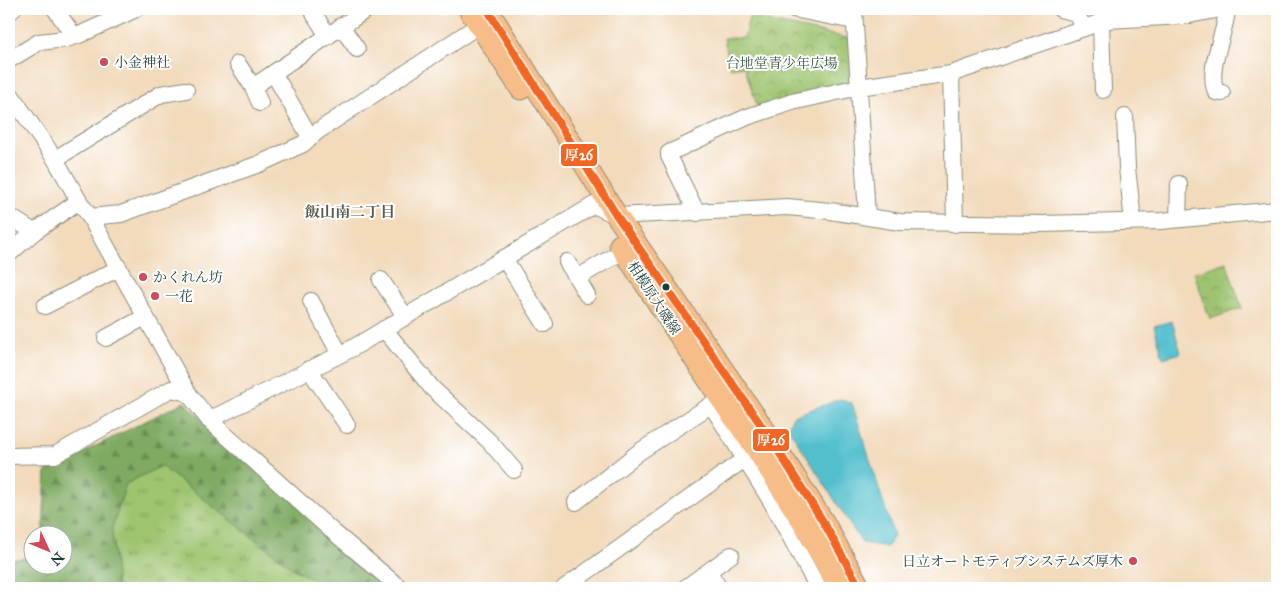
<svg xmlns="http://www.w3.org/2000/svg" width="1286" height="597" viewBox="0 0 1286 597" font-family="'IM FELL Great Primer','Noto Serif JP',serif">
<style>
.grass{fill:url(#grass-tufts);stroke:#5e8052}
.forest{fill:url(#forest-firs);stroke:#4e744b}
.park{fill:url(#park-crowns);stroke:#5e8052}
.water{fill:#53bfcd;stroke:#397e80}
.lines{fill:none;stroke-linecap:round;stroke-linejoin:round}
.minor-casing{stroke:#888c78;stroke-width:18}
.major-casing{stroke:#888c78;stroke-width:23}
.minor{stroke:#fff;stroke-width:16}
.major{stroke:#f7bd88;stroke-width:21}
.bus-1-casing{stroke:#fff;stroke-width:11}
.bus-1{stroke:#f26522;stroke-width:8}
.poi-dot{fill:#d1495b;stroke:#fff;stroke-width:2}
.bus-dot{fill:#1f3d34;stroke:#fff;stroke-width:2}
.labels{text-anchor:middle;dominant-baseline:central;stroke-width:4;stroke-linejoin:round;paint-order:stroke}
.poi-label{font-size:14px;fill:#1f3d34;stroke:#fff;text-anchor:start}
.park-label{font-size:14px;fill:#3f5f43;stroke:#fff}
.street-label{font-size:14px;fill:#1f3d34;stroke:#fff}
.neighbourhood-label{font-size:15px;font-weight:bold;fill:#5f5b4c;stroke:#fff}
.line-badge{stroke:#fff;stroke-width:2}
.badge-label{font-size:14px;text-anchor:middle;font-weight:bold;fill:#fff}
</style>
<defs>
<pattern id="grass-tufts" width="24" height="20" patternUnits="userSpaceOnUse" patternTransform="scale(1.25)"><rect width="24" height="20" fill="#9ec46f"/><path d="M3 7l-1-3M5 7V3M7 7l1-3M15 17l-1-3M17 17v-4M19 17l1-3" fill="none" stroke="#80a05c"/></pattern>
<pattern id="forest-firs" width="22" height="20" patternUnits="userSpaceOnUse" patternTransform="scale(1.25)"><rect width="22" height="20" fill="#7eaa62"/><path d="M5 1l3.5 6h-7zM16 11l3.5 6h-7z" fill="#678c52"/></pattern>
<pattern id="park-crowns" width="20" height="18" patternUnits="userSpaceOnUse" patternTransform="scale(1.25)"><rect width="20" height="18" fill="#9ec46f"/><path d="M2 6a3 3 0 1 1 6 0M12 15a3 3 0 1 1 6 0" fill="none" stroke="#80a05c"/></pattern>
</defs>
<rect width="100%" height="100%" fill="#fff"/>
<filter id="ink" filterUnits="userSpaceOnUse"><feTurbulence type="fractalNoise" baseFrequency=".02" numOctaves="2"/><feDisplacementMap in="SourceGraphic" scale="10" xChannelSelector="R" yChannelSelector="G"/><feConvolveMatrix kernelMatrix="1 2 1 2 8 2 1 2 1" color-interpolation-filters="sRGB"/></filter>
<filter id="wash" filterUnits="userSpaceOnUse"><feTurbulence type="fractalNoise" baseFrequency=".0096" numOctaves="4" result="noise"/><feDisplacementMap in="SourceGraphic" scale="20" xChannelSelector="R" yChannelSelector="G"/><feGaussianBlur stdDeviation="1.12" result="paint"/><feColorMatrix in="noise" values="0 0 0 0 0 0 0 0 0 0 0 0 0 0 0 0 0 1.4 0 .05"/><feComposite in="paint" operator="in"/></filter>
<g filter="url(#wash)">
<rect width="100%" height="100%" fill="#f2dabb"/>
<!-- grass -->
<polygon class="grass" points="184,402 390,588 9,588 9,560 32,557 32,564 62,564 62,534 43,534 46,471"/>
<!-- forest -->
<polygon class="forest" points="184,402 390,588 328,588 295,570 161,466 126,484 112,529 117,588 9,588 9,560 32,557 32,564 62,564 62,534 43,534 46,471"/>
<!-- park -->
<g class="park">
<polygon points="749,17 852,39 850,84 758,108 744,66 730,68 724,38 744,38"/>
<polygon points="1226,262 1242,308 1210,319 1194,273"/>
</g>
<!-- water -->
<g class="water">
<polygon points="1172,321 1181,353 1163,358 1154,326"/>
<polygon points="841,399 852,403 894,536 887,547 862,543 788,427 793,416"/>
</g>
</g>
<g filter="url(#ink)">
<g class="lines">
<defs>
<g id="minor">
<polyline points="55,9 74,36"/>
<polyline points="793,9 854,21"/>
<polyline points="854,9 867,216"/>
<polyline points="1060,9 1076,13 1084,28 1107,20 1184,16 1221,9"/>
<polyline points="9,13 13,9"/>
<polyline points="314,14 328,36"/>
<polyline points="1101,22 1103,90"/>
<polyline points="341,26 357,49"/>
<polyline points="9,60 39,42 66,39 79,35 136,9"/>
<polyline points="238,64 253,87 367,9"/>
<polyline points="274,74 310,137"/>
<polyline points="951,74 955,224"/>
<polyline points="253,87 260,103"/>
<polyline points="9,92 55,159 79,201 90,217 188,393 209,420 331,530 400,588"/>
<path d="M1222 93 1216 92C1206 68 1226 34 1227 9"/>
<polyline points="1125,117 1127,168 1133,221"/>
<polyline points="55,159 161,94 186,90"/>
<polyline points="697,213 669,156 669,153 747,117 792,102 859,87 951,74 1084,28"/>
<polyline points="9,216 34,232"/>
<polyline points="90,217 121,214 259,164 303,144 318,131 488,19"/>
<polyline points="1178,219 1179,184"/>
<polyline points="9,254 34,232 79,201"/>
<polyline points="504,258 545,324"/>
<polyline points="567,262 577,278"/>
<polyline points="381,280 405,316"/>
<polyline points="587,295 577,278 623,251"/>
<polyline points="311,301 340,354"/>
<polyline points="45,306 119,268"/>
<polyline points="384,329 432,388 490,442 514,470"/>
<polyline points="106,338 145,317"/>
<polyline points="309,369 347,425"/>
<polyline points="712,406 771,501 818,588"/>
<polyline points="209,420 351,349 594,205 617,216 787,207 830,211 900,222 1042,224 1161,221 1277,210"/>
<polyline points="9,456 55,455 171,389 188,393"/>
<polyline points="576,502 639,452 720,399"/>
<polyline points="709,572 719,588"/>
<polyline points="564,588 757,450"/>
<polyline points="685,588 731,555"/>
</g>
<g id="major">
<polyline points="469,9 521,89"/>
<polyline points="487,9 617,216 770,438 824,523 860,588"/>
<polyline points="620,245 721,399 757,450 806,527 839,588"/>
</g>
</defs>
<!-- minor casing -->
<use href="#minor" class="minor-casing"/>
<!-- major casing -->
<use href="#major" class="major-casing"/>
<!-- minor -->
<use href="#minor" class="minor"/>
<!-- major -->
<use href="#major" class="major"/>
<defs>
<polyline id="bus-1" points="487,9 617,216 770,438 824,523 860,588"/>
</defs>
<!-- bus-1 casing -->
<use href="#bus-1" class="bus-1-casing"/>
<!-- bus-1 -->
<use href="#bus-1" class="bus-1"/>
</g>
</g>
<!-- markers -->
<g class="poi-dot">
<circle cx="104" cy="62" r="5"/>
<circle cx="143" cy="277" r="5"/>
<circle cx="155" cy="296" r="5"/>
<circle cx="1133" cy="561" r="5"/>
</g>
<circle class="bus-dot" cx="666" cy="287" r="4.5"/>
<g class="labels">
<!-- poi labels -->
<g class="poi-label">
<text x="114" y="62">小金神社</text>
<text x="153" y="277">かくれん坊</text>
<text x="165" y="296">一花</text>
<text x="1123" y="561" text-anchor="end">日立オートモティブシステムズ厚木</text>
</g>
<!-- park labels -->
<g class="park-label">
<text x="782" y="63">台地堂青少年広場</text>
</g>
<!-- street labels -->
<g class="street-label">
<text transform="translate(654 298) rotate(57)">相模原大磯線</text>
</g>
<!-- neighbourhood labels -->
<g class="neighbourhood-label">
<text x="350" y="212">飯山南二丁目</text>
</g>
</g>
<g class="line-badge">
<rect x="560" y="143" width="38" height="24" rx="5" fill="#f26522"/>
<rect x="752" y="428" width="38" height="24" rx="5" fill="#f26522"/>
</g>
<g class="badge-label">
<text x="579" y="160">厚26</text>
<text x="771" y="445">厚26</text>
</g>
<!-- margin -->
<rect width="1286" height="597" fill="none" stroke="#fff" stroke-width="30"/>
<!-- north arrow -->
<g transform="translate(48 550) rotate(134)"><circle r="24" fill="#ffffff" stroke="#a5b1ae"/>
<path d="M0-4L9 19L0 12L-9 19Z" fill="#d1495b"/>
<text y="-8" font-size="14" font-weight="bold" text-anchor="middle" fill="#1f3d34">N</text>
</g>
</svg>
